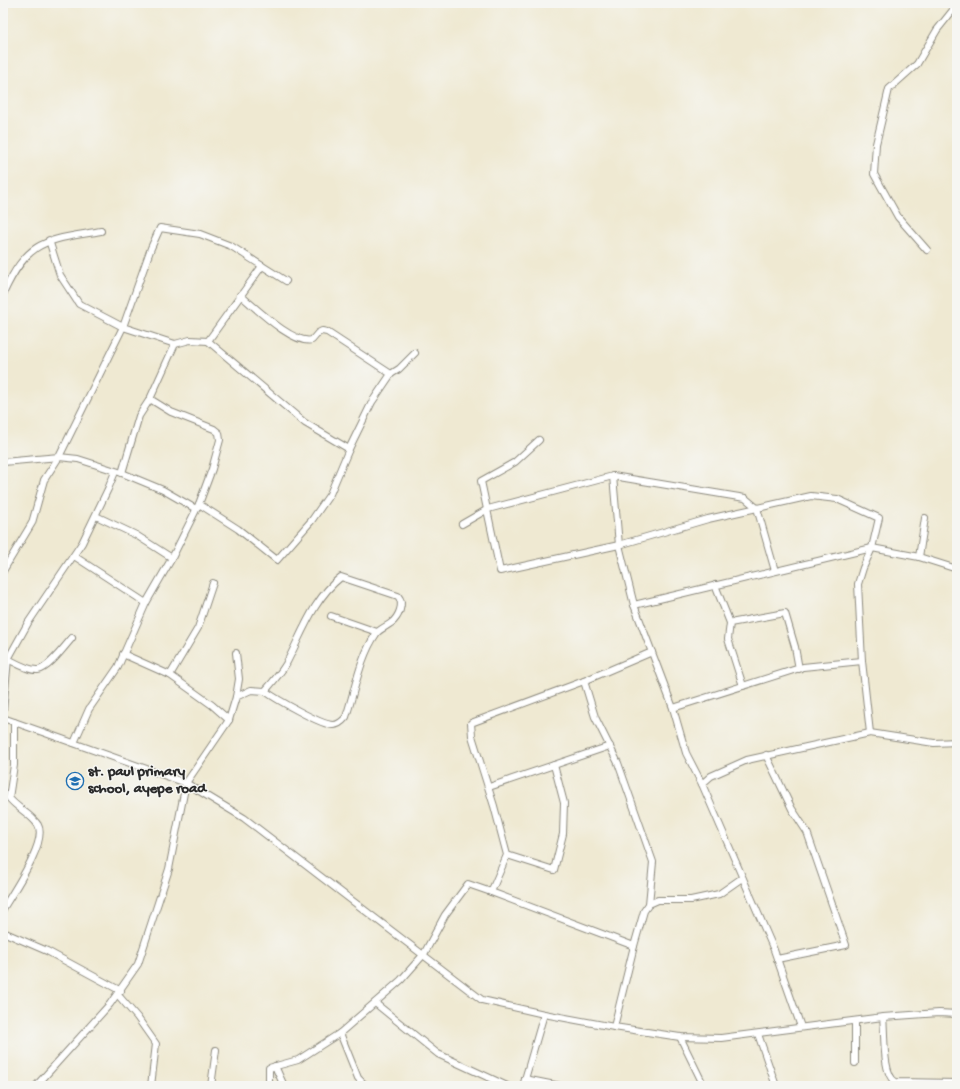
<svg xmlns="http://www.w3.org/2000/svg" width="960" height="1089" viewBox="0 0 960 1089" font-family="'Gochi Hand',sans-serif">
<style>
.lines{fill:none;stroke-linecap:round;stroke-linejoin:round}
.minor-casing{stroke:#8d8a7e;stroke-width:8}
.minor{stroke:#fff;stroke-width:6}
.labels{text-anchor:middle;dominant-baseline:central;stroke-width:3;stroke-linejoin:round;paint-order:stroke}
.poi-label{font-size:15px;font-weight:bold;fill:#2b2b2b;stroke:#f6f6f2;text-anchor:start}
</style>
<rect width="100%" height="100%" fill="#f6f6f2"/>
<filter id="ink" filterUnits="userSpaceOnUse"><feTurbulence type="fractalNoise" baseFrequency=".025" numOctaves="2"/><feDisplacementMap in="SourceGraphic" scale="8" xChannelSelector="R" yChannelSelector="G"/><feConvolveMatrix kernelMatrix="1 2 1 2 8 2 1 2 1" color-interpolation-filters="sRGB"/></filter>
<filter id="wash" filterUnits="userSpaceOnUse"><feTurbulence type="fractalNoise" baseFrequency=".012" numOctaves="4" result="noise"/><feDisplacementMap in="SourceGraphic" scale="16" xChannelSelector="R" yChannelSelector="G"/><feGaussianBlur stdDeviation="0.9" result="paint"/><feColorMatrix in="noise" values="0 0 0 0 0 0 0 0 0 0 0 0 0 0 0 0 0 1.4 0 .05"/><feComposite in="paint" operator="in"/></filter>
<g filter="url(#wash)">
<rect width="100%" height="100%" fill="#efe9d2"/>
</g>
<g filter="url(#ink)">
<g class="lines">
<defs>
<g id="minor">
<polyline points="927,250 898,217 874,174 876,144 889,89 917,64 937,30 957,5"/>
<polyline points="286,281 231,246 200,234 160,228 151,248 123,327 175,344 190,340 208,341 305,423 349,449"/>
<path d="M3 294C29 238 45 241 101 231"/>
<polyline points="208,341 262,266"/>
<polyline points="391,374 399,369 415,353"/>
<polyline points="539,440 515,462 481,481 500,571 619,545 708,519 811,496 837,499 879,518 872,548 863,568 858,584 862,661 870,733"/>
<polyline points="3,462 59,457 78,459 122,473 163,490 196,509"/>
<polyline points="122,473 139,416 150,399 175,344"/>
<polyline points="613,476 619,545 634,605"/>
<path d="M199 504 238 529 277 560 312 520 330 494 349 449 372 402 391 374 327 332 322 331 318 333 312 340C293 345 255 307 240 295"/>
<polyline points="96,516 136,535 172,558"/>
<polyline points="462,524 488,509 613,476 745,498 757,508 775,571"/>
<polyline points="74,556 146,603"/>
<polyline points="919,557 925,518"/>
<polyline points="3,571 32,523 44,480 59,457 123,327 79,304 60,275 49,240"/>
<path d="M341 577 398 596C405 604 398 618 391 623 386 627 379 629 376 634 360 657 355 690 346 717 342 722 338 725 333 725 321 725 276 699 265 691 272 683 280 674 286 664 302 634 313 599 341 577Z"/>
<polyline points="715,585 730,623"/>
<polyline points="331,616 377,632"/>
<polyline points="123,654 170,675 212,705 229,720"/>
<path d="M8 659C16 663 29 671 38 670 48 669 65 646 72 638"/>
<polyline points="170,675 198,628 213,583"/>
<polyline points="743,686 728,639 730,623 785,613 795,647 799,669"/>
<polyline points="236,697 251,690 265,691"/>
<polyline points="673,708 803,667 862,661"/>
<polyline points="3,711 8,659 28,623 82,543 108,489 115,472"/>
<polyline points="3,718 186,783 244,818 482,1000 544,1014 614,1027 680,1037 721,1038 883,1017 939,1013 957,1014"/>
<polyline points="74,743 89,709 118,667 146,603 172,558 199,504 212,469 220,440 219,433 214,429 171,412 150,399"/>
<polyline points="766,755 792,809 807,832 846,945 777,959"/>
<polyline points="702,784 686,753 673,708 634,605 872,548 919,557 957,569"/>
<polyline points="489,787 610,746"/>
<polyline points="507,855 554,870 563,834 564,803 554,765"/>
<polyline points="491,892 634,946"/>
<polyline points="649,904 653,862 618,763 595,717 584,681 652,652"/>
<path d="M3 909C12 893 48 842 38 825 31 814 18 809 9 798L14 765V722"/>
<polyline points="3,932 47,951 121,991"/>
<polyline points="118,995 137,1017 156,1044 151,1086"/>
<polyline points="375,1003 438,1054 507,1086"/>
<path d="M883 1017C885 1032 882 1076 896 1082L957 1083"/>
<polyline points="855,1021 855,1063"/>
<polyline points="614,1027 634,946 644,911 649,904 658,900 691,900 719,894 742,878"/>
<polyline points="801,1027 774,950 702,784 711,776 747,760 870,733 934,743 957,742"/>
<polyline points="340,1033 358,1078 366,1086"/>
<polyline points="758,1034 776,1086"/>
<polyline points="680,1037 704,1086"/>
<polyline points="275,1066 284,1086"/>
<polyline points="525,1079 560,1086"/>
<polyline points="36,1086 110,1004 138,964 169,869 186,783 229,720 236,697 239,679 236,653"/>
<polyline points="211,1086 216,1050"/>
<polyline points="269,1086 269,1068 298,1060 340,1033 401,980 424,954 445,915 468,884 491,892 507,855 494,806 472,736 471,723 584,681"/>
<polyline points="523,1086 544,1014"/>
</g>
</defs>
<!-- minor casing -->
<use href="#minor" class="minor-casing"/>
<!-- minor -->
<use href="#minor" class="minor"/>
</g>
</g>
<!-- icons -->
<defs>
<symbol id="school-ring" viewBox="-11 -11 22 22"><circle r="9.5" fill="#f6f6f2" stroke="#1f6fb2" stroke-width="1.5"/><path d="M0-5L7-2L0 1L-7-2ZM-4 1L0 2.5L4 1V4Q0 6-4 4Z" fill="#1f6fb2"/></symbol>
</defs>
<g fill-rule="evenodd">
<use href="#school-ring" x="65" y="771" width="20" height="20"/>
</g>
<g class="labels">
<!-- poi labels -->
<g class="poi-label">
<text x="88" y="772">st. paul primary<tspan x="88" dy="17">school, ayepe road</tspan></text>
</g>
</g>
<!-- margin -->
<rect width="960" height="1089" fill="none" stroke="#f6f6f2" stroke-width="16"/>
</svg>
